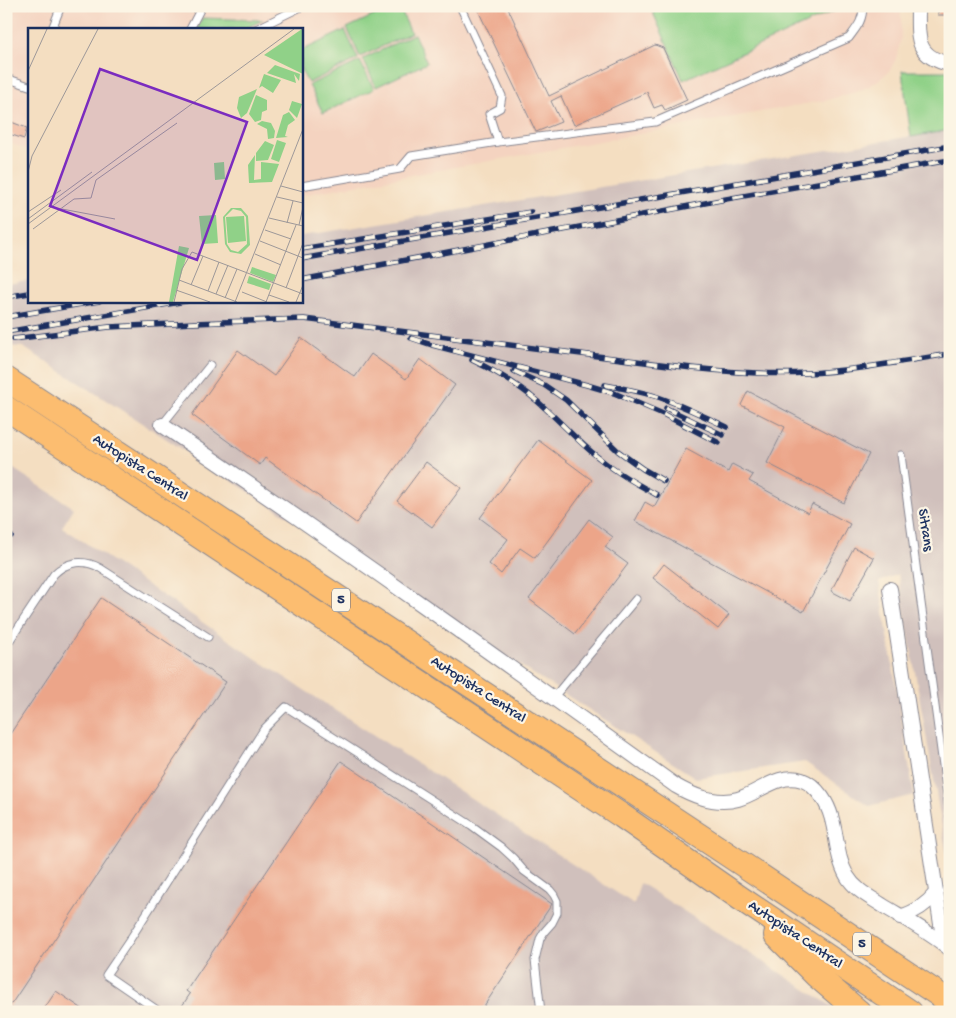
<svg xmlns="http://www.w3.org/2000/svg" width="956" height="1018" viewBox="0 0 956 1018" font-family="'Gochi Hand',sans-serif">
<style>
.built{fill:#f4d3c0}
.industrial{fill:#d0c0bc}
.green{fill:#90d188;stroke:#568073}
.building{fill:#eca589}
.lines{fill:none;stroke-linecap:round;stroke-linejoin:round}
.lane-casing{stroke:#888690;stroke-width:9}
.street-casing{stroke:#888690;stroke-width:16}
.highway-casing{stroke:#888690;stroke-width:26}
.lane{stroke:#fff;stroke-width:7}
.street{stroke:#fff;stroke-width:14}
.highway{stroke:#fcbd6f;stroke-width:24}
.rail-casing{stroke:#1b2f5e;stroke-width:5.5}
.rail{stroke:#fcf5e5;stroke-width:4;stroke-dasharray:11;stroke-linecap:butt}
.labels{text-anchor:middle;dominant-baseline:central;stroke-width:4.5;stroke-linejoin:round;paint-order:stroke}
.shield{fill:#fcf5e5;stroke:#5e6a86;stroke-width:1}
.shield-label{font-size:14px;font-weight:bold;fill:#1b2f5e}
.street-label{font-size:15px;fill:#1b2f5e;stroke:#fcf5e5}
.inset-road{fill:none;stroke:#9d9899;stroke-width:1}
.view{fill:#7b2cbf;fill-opacity:0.15;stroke:#7b2cbf;stroke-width:2.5}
.inset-edge{fill:none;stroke:#1b2f5e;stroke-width:2.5}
</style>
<rect width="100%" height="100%" fill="#fcf5e5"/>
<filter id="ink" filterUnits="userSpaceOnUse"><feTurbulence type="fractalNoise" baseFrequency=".02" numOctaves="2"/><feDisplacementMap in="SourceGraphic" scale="10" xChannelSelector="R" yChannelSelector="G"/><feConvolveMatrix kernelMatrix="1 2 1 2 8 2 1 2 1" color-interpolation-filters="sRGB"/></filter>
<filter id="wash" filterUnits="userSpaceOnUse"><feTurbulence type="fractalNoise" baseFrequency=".0096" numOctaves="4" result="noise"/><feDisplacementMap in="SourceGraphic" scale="20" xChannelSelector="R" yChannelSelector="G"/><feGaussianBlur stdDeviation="1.12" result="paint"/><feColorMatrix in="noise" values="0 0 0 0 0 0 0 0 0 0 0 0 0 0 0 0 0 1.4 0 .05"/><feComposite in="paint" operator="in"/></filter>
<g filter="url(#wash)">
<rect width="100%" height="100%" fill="#f4dec1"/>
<!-- built -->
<polygon class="built" points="6,6 901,6 901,38 896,59 890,70 880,79 869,86 859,91 827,100 301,195 301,29 29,29 29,150 6,142"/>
<!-- industrial -->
<g class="industrial">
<polygon points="950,130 950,873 898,574 879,582 914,795 869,806 805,762 696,778 23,347 6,346 6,284 29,281 29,301 301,301 301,236"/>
<polygon points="6,464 74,508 62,527 255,658 634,904 640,883 841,1012 6,1012"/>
</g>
<!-- green -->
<g class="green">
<polygon points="394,6 399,6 411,33 360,57 347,28"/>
<polygon points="650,6 845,6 683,80"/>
<polygon points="202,18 263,20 244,29 197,29"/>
<polygon points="345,30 358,59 308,83 301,70 301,51"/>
<polygon points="414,34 427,63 376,87 363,59"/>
<polygon points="360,61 374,89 323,113 309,85"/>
<polygon points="902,71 950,71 950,130 911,137"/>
</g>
<g id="blocks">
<!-- building -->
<g class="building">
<polygon points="476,6 507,6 549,96 655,45 663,48 687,100 665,110 662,105 654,108 647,92 574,125 561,96 551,101 561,122 536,132"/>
<rect x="938" y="6" width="12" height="9"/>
<polygon points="6,120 27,128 24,139 6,133"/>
<polygon points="301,338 355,377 371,354 406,379 420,359 455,385 356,523 265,458 260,465 192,415 238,350 274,376"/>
<polygon points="748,391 869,454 844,503 767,463 785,427 741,405"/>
<polygon points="538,440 592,480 535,558 520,548 501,574 489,564 508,539 480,518"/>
<polygon points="686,449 728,472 732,464 753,475 749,481 808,513 812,504 850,524 803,612 635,521 645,502 654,507"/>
<polygon points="426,462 461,488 432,527 397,501"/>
<polygon points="589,519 613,537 605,547 628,564 575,634 529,599"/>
<polygon points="854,547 874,558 850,601 831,591"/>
<polygon points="664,564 729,615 718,629 653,578"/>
<polygon points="101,598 226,682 6,1012 6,740"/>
<polygon points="341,761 552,904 480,1012 178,1012 190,994 186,991"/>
<polygon points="56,991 87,1012 42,1012"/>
</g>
</g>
</g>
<g filter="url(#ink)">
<use href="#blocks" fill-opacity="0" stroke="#888690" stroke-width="1"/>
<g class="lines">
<defs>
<g id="lane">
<polyline points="52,29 61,6"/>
<polyline points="190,29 202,6"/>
<polyline points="256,29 303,6"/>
<polyline points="6,78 29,86"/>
<path d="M498 142 655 122 849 38C857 27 863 21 863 6"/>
<polyline points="301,186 400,169 411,156 498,142 489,114 500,108 502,96 460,6"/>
<polyline points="162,425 210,365"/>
<polyline points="901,455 950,817"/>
<path d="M6 646 54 574C67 561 84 559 100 568L208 637"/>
<polyline points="553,698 636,599"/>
<polyline points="160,1012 106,975 129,941 264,729 286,707 471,825 501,847 513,858 524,871 550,890 554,895 557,901 557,913 552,923 544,932 540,939 535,960 541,1012"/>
</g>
<g id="street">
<path d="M918 6C918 36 914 57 950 64"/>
<path d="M162 425C336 542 506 664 676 786 695 797 716 805 738 799 759 793 779 772 802 780 811 783 817 790 822 797 839 821 833 852 847 876 855 890 870 897 882 905 905 919 929 932 950 949"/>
<polyline points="890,589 944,944"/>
<path d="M900 917C916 912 926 905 936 893"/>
</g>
<g id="highway">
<polyline points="6,379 706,840 950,1002"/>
<polyline points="6,408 622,816 740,898 910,1012"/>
<polyline points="776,935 817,976 859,1012"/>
</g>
</defs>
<!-- lane casing -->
<use href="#lane" class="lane-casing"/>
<!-- street casing -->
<use href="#street" class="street-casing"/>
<!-- highway casing -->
<use href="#highway" class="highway-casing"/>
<!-- lane -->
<use href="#lane" class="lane"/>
<!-- street -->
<use href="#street" class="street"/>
<!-- highway -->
<use href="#highway" class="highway"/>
<defs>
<g id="rail">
<polyline points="301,249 531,212"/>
<polyline points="301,259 950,146"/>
<polyline points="301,280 726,199 950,160"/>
<polyline points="6,297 29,293"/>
<polyline points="6,317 99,301"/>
<polyline points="6,332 186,301"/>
<polyline points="411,338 432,345 587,385 614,393 663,414 719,443"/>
<path d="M13 339 109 327 194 323 304 319 692 368C730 372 768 375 806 373 854 371 902 361 950 354"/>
<path d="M472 360C495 371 517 384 537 401 558 419 577 441 599 458 617 473 637 484 657 495"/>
<polyline points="514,371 544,385 566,400 618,451 643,469 664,481"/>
<path d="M605 385C622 388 638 391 655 396 680 404 703 416 727 427"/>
<polyline points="666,408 723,435"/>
<polyline points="6,533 11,536"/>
</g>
</defs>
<!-- rail casing -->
<use href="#rail" class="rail-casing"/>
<!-- rail -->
<use href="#rail" class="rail"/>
</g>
</g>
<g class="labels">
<!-- shield labels -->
<g class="shield">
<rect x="332" y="588.5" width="18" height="23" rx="4"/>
<rect x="853" y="932.5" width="18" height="23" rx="4"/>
</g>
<g class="shield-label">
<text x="341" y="600">5</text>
<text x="862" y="944">5</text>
</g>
<!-- street labels -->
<g class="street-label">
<text transform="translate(140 468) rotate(33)">Autopista Central</text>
<text transform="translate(925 530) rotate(82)">Sitrans</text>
<text transform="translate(478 690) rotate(33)">Autopista Central</text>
<text transform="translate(795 935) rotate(34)">Autopista Central</text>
</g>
</g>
<!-- overview -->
<g transform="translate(28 28)">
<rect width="275" height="275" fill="#f4dec1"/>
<path d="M275 1V46L236 27 274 1ZM247 37 272 46 271 53 266 46 268 55 239 45ZM236 46 253 52 245 65 234 58 231 60ZM229 61 219 85 213 90 209 80 211 69ZM228 67 239 72V82L234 84 233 92 227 94 221 86ZM264 73 274 76 269 90 261 82ZM261 84 267 92 260 97 257 108 260 109 248 110 255 87ZM234 93 243 95 247 103 246 110 240 111 239 101 229 96ZM249 112 258 115 251 134 243 131ZM237 113 246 117 240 132 228 133V125ZM227 127 226 152 233 151V134L251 136 244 154 221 155 220 137ZM196 134 197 151 187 152 186 135ZM203 180H213L220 188 222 217 213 226 202 224 197 216 195 189ZM205 181 213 183 218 189 219 216 210 224 203 222 199 216 197 189ZM188 187 190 215 174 216 171 188ZM216 188 218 213 200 215 198 189ZM151 218 161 220 145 274H141ZM224 239 248 247 245 254 222 245ZM221 248 243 256 241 262 219 255Z" fill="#90d188" fill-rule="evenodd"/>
<path class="inset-road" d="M0 43 19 1M0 144 4 128 70 1M253 158 275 164M249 169 275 175M34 181 87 191M0 184 33 162M241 190 275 198M0 191 64 144M259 195 265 173M0 196 266 1M271 197 275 179M5 201 46 171 63 170 68 152 149 95M237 202 263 211M232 213 275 230M227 226 253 237M151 252 209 274M163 257 175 228M258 260 275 215M148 262 182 274M180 263 191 234M214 264 239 274M188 266 200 237M241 267 261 274M197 270 209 241M146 274 154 241 164 224 275 266M207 274 275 101M238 274 268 197M268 274 275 257"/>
<path class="view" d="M72 41 219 94 169 232 22 178Z"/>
<rect width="275" height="275" class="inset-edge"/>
</g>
<!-- margin -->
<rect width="956" height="1018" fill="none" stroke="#fcf5e5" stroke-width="25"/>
</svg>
